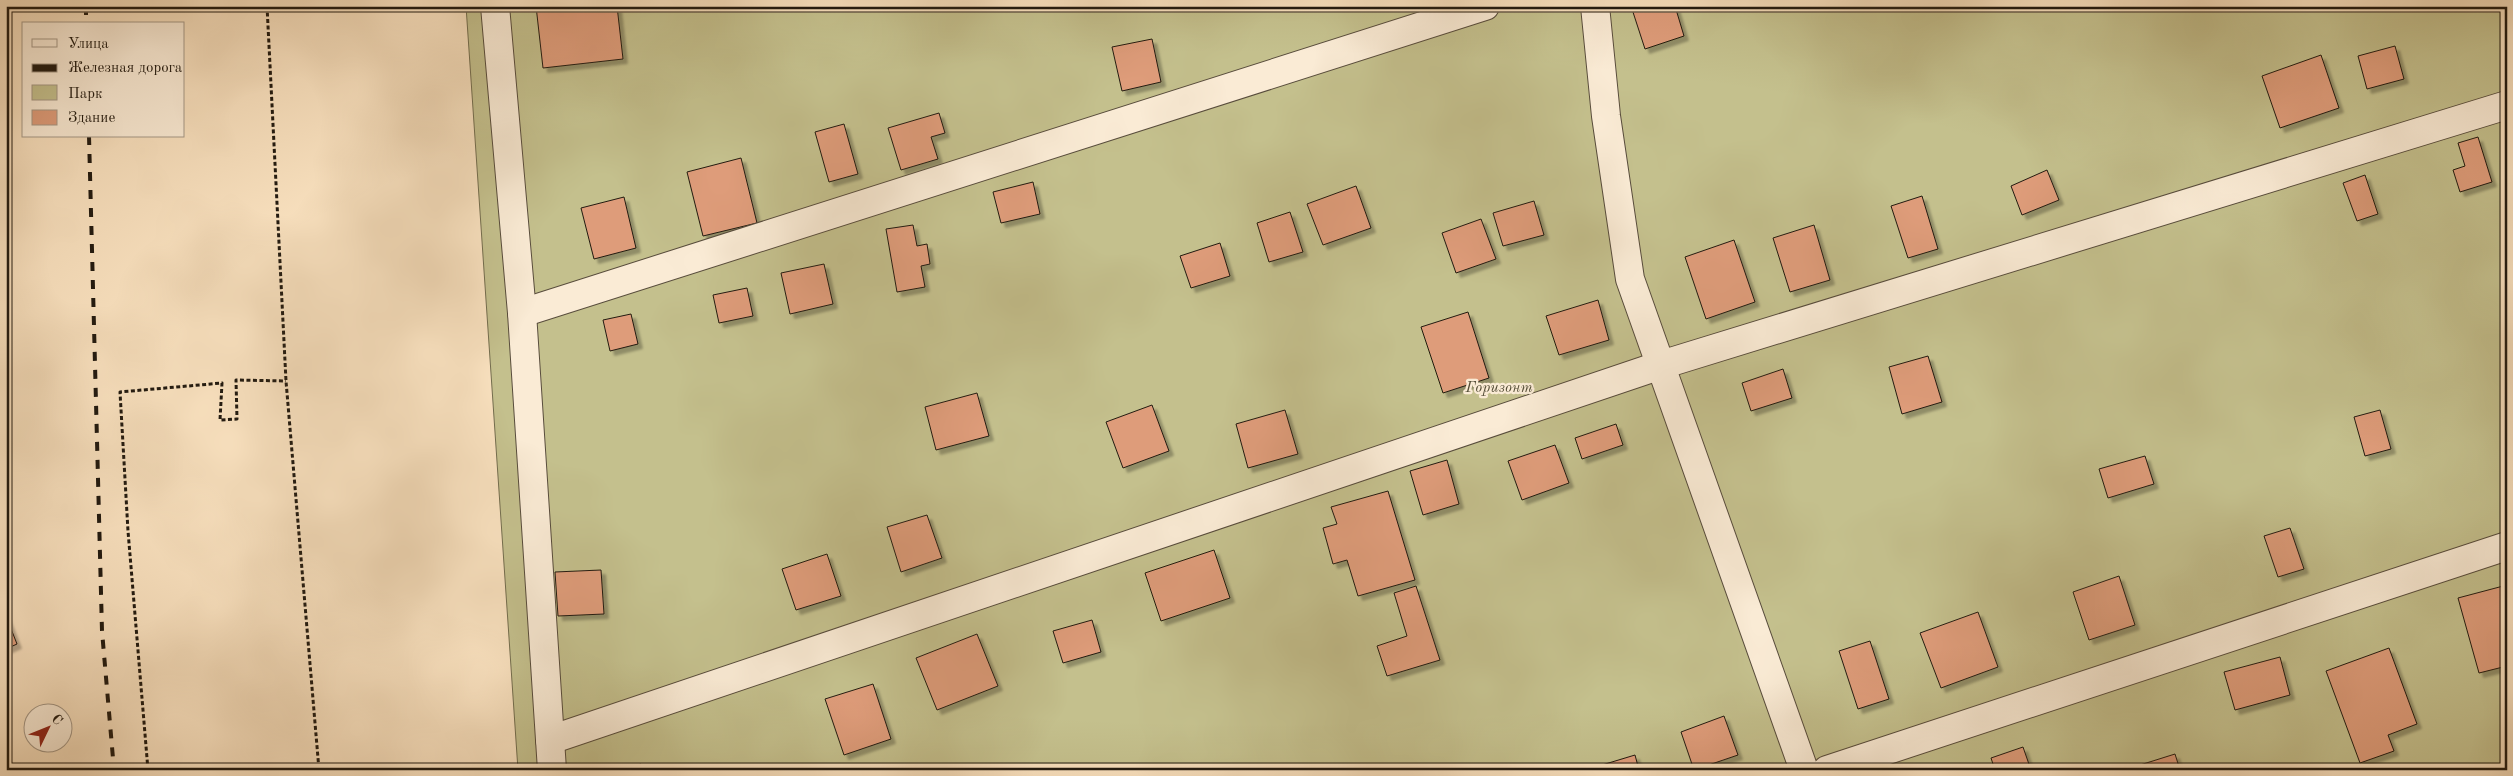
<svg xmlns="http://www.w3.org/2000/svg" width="2513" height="776" viewBox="0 0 2513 776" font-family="'Old Standard TT',serif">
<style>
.green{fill:#c4c08d;stroke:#736d4e}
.building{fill:#de9c7a;stroke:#221a10;filter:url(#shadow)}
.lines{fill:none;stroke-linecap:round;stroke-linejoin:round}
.minor-casing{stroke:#584c3c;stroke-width:30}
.path{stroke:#221a10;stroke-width:3;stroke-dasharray:4 2.5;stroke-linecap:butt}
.minor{stroke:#faebd5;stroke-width:28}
.rail{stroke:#221a10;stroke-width:4;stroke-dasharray:9 9;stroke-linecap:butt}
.labels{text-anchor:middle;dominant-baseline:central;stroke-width:4.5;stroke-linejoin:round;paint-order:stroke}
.park-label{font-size:15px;font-style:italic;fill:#534c36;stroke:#faebd5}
</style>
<defs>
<filter id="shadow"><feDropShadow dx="4.5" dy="4.5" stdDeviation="1" flood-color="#0004"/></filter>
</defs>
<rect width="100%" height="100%" fill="#f8e0be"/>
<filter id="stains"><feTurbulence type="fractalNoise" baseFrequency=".004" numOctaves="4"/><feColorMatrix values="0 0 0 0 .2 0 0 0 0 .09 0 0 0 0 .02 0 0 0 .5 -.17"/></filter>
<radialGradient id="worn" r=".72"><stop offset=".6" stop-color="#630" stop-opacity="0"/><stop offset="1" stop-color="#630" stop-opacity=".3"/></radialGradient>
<!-- green -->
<polygon class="green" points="466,6 2507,6 2507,770 518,770"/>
<!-- building -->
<g class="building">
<polygon points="536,6 617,6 623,59 543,68"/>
<polygon points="1631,6 1675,6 1684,36 1645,49"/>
<polygon points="1152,39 1161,82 1122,91 1112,47"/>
<polygon points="2395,46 2404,79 2367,89 2358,56"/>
<polygon points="2321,55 2339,108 2280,128 2262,76"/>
<polygon points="939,113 945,133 931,137 938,159 901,170 888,128"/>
<polygon points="844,124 858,174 829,182 815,132"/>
<polygon points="2478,137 2492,182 2460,192 2453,170 2465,166 2458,143"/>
<polygon points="741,158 757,223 703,236 687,172"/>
<polygon points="2047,170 2059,200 2022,215 2011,186"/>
<polygon points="2365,175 2378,214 2357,221 2343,183"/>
<polygon points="1033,182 1040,214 1001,223 993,192"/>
<polygon points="1356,186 1371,228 1323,245 1307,204"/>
<polygon points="1922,196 1938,249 1908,258 1891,206"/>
<polygon points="624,197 636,248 594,259 581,208"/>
<polygon points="1534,201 1544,235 1503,246 1493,213"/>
<polygon points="1290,212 1303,252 1269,262 1257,223"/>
<polygon points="1481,219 1496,259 1456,273 1442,233"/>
<polygon points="913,225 917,246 927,244 930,264 921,266 925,287 897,292 886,229"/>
<polygon points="1814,225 1830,280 1790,292 1773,238"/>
<polygon points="1734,240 1755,302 1706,319 1685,257"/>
<polygon points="1220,243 1230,276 1191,288 1180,256"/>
<polygon points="824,264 833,304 790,314 781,273"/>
<polygon points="747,288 753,316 719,323 713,295"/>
<polygon points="1598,300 1609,340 1559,355 1546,316"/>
<polygon points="1468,312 1489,378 1443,393 1421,327"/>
<polygon points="631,314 638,344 610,351 603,320"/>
<polygon points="1928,356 1942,402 1902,414 1889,367"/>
<polygon points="1783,369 1792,398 1751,411 1742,383"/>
<polygon points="977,393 989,436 936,450 925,407"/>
<polygon points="1152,405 1169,451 1123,468 1106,422"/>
<polygon points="1285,410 1298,454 1248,468 1236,424"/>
<polygon points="2380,410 2391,449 2365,456 2354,417"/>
<polygon points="1616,424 1623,445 1582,459 1575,438"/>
<polygon points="1555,445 1569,483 1522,500 1508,461"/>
<polygon points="2145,456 2154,484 2108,498 2099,469"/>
<polygon points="1447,460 1459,504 1423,515 1410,471"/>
<polygon points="1388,491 1415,580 1358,596 1347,560 1333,564 1323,528 1337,524 1331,507"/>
<polygon points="927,515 942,558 901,572 887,527"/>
<polygon points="2290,528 2304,569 2278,577 2264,536"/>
<polygon points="1214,550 1230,598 1161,621 1145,573"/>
<polygon points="827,554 841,596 796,610 782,569"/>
<polygon points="601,570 604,614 558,616 555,572"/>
<polygon points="2119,576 2135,625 2089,640 2073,592"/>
<polygon points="2507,585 2507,666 2479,673 2458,598"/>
<polygon points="1416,586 1440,660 1387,676 1377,646 1407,636 1394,593"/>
<polygon points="1978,612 1998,667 1941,688 1920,633"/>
<polygon points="6,616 17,644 6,649"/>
<polygon points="1092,620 1101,652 1063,663 1053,631"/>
<polygon points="977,634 998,686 937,710 916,658"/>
<polygon points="1870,641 1889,699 1858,709 1839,651"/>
<polygon points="2389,648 2417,724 2388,735 2394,751 2360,763 2326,671"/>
<polygon points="2280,657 2290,695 2235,710 2224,672"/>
<polygon points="873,684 891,739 844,755 825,699"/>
<polygon points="1724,716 1738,755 1694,770 1681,732"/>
<polygon points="2023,747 2031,770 1995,770 1991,758"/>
<polygon points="2175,754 2180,770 2141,770 2140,765"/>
<polygon points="1635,755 1639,770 1604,770 1602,765"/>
<polygon points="641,764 642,770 619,770"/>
</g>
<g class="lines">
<defs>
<g id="minor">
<polyline points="495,6 522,313 552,770"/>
<polyline points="1595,6 1606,116 1630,279 1804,770"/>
<polyline points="522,313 1485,6"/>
<polyline points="550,740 1661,365 2507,105"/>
<polyline points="1827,770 2507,546"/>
</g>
</defs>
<!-- minor casing -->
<use href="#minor" class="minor-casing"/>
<!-- path -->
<g class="path">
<polyline points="267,6 286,381 319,770"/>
<polyline points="148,770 128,531 120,392 222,383 220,420 237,419 236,380 286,381"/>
</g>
<!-- minor -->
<use href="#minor" class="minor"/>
<!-- rail -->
<g class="rail">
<polyline points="86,6 86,24"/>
<polyline points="89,136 102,631 114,770"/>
</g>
</g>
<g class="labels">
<!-- park labels -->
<g class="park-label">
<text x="1499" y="388">Горизонт</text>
</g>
</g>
<!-- margin -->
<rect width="2513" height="776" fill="none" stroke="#f8e0be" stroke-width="25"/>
<rect x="8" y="8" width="2498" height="761" fill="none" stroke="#221a10" stroke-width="2.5"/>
<rect x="12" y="12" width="2488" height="751" fill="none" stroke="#221a10"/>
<!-- legend -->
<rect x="22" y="22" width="162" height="115" fill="#faebd5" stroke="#a49786"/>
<rect x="32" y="39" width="25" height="8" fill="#faebd5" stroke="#a49786"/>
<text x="68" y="48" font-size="15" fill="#221a10">Улица</text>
<rect x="32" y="64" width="25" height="8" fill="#221a10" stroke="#a49786"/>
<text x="68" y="72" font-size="15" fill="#221a10">Железная дорога</text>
<rect x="32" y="85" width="25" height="15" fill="#c4c08d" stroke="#a49786"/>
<text x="68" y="98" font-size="15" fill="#221a10">Парк</text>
<rect x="32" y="110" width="25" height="15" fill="#de9c7a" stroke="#a49786"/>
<text x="68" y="122" font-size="15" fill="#221a10">Здание</text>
<!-- north arrow -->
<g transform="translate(48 728) rotate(47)"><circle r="24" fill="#faebd5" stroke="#a49786"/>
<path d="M0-4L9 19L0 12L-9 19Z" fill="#8f2418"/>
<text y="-8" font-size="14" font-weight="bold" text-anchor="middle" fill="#221a10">С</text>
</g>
<rect width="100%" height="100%" filter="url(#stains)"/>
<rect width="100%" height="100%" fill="url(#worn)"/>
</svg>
